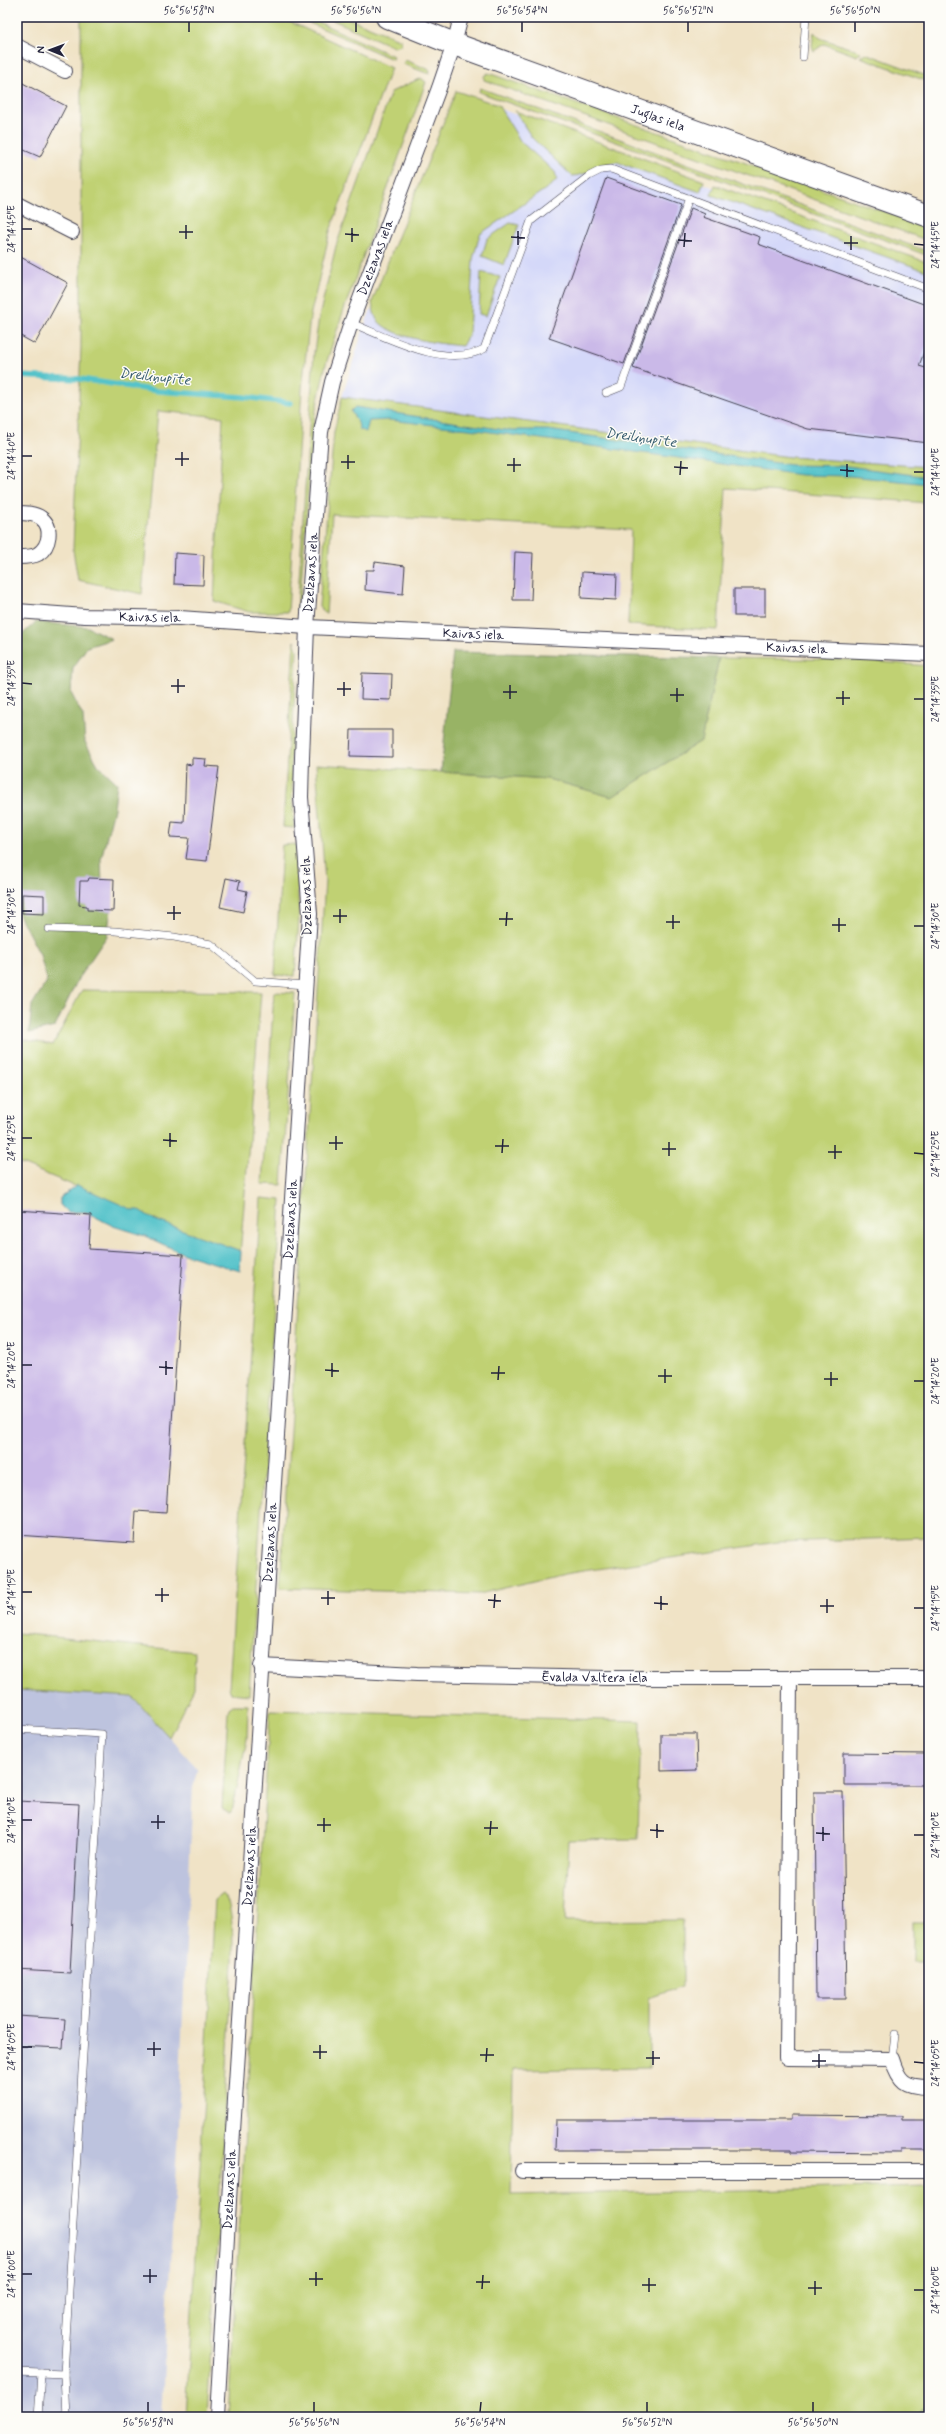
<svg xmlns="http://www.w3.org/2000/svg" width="946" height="2434" viewBox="0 0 946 2434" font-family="Mynerve,sans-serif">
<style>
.built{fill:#d4d8f9}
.industrial{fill:#bdc3de}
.green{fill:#c0d173;stroke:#717a57}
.forest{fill:#98b365;stroke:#5d6a50}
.water{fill:#55c3ca;stroke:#3c7282}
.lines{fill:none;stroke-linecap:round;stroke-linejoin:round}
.stream{stroke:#55c3ca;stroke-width:5.5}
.building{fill:#cab9e8}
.lane-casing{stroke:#413f50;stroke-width:8}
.street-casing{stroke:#413f50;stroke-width:16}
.primary-casing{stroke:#413f50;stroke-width:24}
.lane{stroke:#fff;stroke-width:7}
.street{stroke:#fff;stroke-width:14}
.primary{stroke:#fff;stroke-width:22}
.ticks{fill:none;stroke:#22223b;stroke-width:1.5}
.labels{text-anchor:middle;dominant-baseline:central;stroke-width:3;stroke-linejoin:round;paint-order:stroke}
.street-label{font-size:13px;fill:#22223b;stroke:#fdfcf7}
.water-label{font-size:14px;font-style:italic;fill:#345a6d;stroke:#fdfcf7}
.neatline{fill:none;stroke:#22223b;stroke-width:1.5}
.ticks-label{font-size:10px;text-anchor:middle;fill:#22223b}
</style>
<rect width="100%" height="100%" fill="#fdfcf7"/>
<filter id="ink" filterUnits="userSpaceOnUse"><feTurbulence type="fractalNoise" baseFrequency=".025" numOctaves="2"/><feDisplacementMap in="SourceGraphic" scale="8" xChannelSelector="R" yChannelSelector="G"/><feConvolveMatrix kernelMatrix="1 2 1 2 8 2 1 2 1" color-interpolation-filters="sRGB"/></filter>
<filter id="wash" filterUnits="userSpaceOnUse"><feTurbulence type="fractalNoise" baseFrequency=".012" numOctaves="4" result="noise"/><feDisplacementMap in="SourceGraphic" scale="16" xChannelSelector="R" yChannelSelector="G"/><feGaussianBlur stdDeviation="0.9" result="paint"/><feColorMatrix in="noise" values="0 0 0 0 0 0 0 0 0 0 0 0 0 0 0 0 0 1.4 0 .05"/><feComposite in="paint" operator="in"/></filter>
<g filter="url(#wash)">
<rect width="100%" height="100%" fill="#f0e3c6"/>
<!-- built -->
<polygon class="built" points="457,93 929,267 929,467 790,457 342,397 364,327"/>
<!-- industrial -->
<polygon class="industrial" points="17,1689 133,1697 198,1769 193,1785 177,2148 161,2417 17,2417"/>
<!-- green -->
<g class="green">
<polygon points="81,17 279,17 391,68 330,231 310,317 302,389 288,612 249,612 214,601 223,417 158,411 142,594 78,580 73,550 81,347"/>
<polygon points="296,17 307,17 393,56 394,58 392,59"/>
<polygon points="326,17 345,17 401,40 401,45 394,47"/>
<polygon points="814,32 820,38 861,52 857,56 824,44 814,51 812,46"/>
<polygon points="865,53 929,77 929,82 860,57"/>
<polygon points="405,60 430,70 429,74 403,64"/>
<polygon points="488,73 929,227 929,241 484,80 484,76"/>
<polygon points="421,78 426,82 341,318 326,364 314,418 300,598 297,610 314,352 319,317 336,246 391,92"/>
<polygon points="480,88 929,252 929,256 479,92"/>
<path d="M456 91 498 105 521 142 555 172 557 179 553 184 480 234 473 259 469 334 462 346C441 344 391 338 377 320 374 315 373 308 372 302Z"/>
<path d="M515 111 704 181 700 192 617 162C599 164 588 176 572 176L532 138Z"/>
<polygon points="715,185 929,263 929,272 711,195"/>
<polygon points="510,223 519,225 504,265 482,256 487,239"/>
<polygon points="481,272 500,277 486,316 479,314"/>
<polygon points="342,397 790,457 929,467 929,503 726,488 718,630 628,625 631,530 332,514 326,615 319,606 334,432"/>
<polygon points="294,641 297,650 291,759 294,828 283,827"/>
<polygon points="719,658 857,660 929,666 929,1537 778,1542 564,1574 479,1594 280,1588 325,881 316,764 548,779 612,797 701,741"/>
<polygon points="296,844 299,919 295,976 275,975 282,845"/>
<polygon points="82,990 261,992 240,1255 17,1162 17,1038 53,1045"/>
<polygon points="274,992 295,993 282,1185 262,1184"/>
<polygon points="261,1198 281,1200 249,1695 231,1693 229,1688"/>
<polygon points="17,1633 195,1652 194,1688 169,1737 133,1697 17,1690"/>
<polygon points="233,1705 248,1705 247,1739 232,1812 230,1813 222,1808 228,1712 229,1708"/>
<polygon points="270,1710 641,1721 638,1839 569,1840 565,1921 683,1920 683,1986 649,1998 649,2068 513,2070 511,2195 929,2186 929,2417 228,2417"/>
<path d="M223 1894C234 1904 233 1948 233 1962L207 2417H186L215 1900Z"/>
<rect x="913" y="1922" width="16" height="40"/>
</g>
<!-- forest -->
<g class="forest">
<polygon points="36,622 88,627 112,639 87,647 73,668 71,693 83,716 85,742 98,765 117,783 114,809 101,859 102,885 111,910 107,936 79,977 55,1027 29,1033 32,1005 47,981 40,955 17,911 17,639"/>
<polygon points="453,652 719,658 701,741 612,797 548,779 441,772"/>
<polygon points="929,2403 929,2417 916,2417"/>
</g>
<!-- water -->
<g class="water">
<path d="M355 407 505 430H548L791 465 847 466 929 477V484L850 476 801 475 469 429 389 420 369 421 366 432 359 429C359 420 354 418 351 411Z"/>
<polygon points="77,1185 133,1210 139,1210 155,1220 241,1251 240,1271 184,1254 145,1236 113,1226 86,1212 67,1212 60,1205 60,1198"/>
</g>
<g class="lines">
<!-- stream -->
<polyline class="stream" points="17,376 80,379 158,391 244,397 290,403"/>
</g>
<g id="blocks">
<!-- building -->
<g class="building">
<polygon points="17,80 66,106 40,157 17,147"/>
<polygon points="606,178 681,205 624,364 549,338"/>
<polygon points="691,208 705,214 703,217 760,237 758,244 929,306 929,338 919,366 929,369 929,443 808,429 633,368"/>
<polygon points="17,255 68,283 35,344 17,334"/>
<polygon points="515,552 533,553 531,600 513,600"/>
<polygon points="175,553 204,555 203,585 174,584"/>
<polygon points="375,562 405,566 403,594 365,590 366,570 374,570"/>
<polygon points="582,572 617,574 616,600 581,598"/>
<rect x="734" y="589" width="31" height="27"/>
<polygon points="362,673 392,674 391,700 361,699"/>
<polygon points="351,730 392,730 392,757 350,756"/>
<polygon points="192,758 206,759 205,766 219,767 207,861 186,859 189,838 170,837 172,822 184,823 186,764 192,765"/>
<polygon points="89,878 114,879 113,911 87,910 87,906 79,905 80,881 88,881"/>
<polygon points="226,878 240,881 238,889 247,891 243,912 220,907"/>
<polygon points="22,894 44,895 44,914 22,913"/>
<polygon points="17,1210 91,1215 89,1249 183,1255 166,1513 136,1511 134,1543 17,1535"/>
<polygon points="661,1734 696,1734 697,1770 661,1771"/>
<polygon points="844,1753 929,1754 929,1785 844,1785"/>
<polygon points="814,1792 843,1792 846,1999 816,1999"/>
<polygon points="17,1801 79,1804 70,1973 17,1970"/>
<polygon points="17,2016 65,2019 63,2048 17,2046"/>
<polygon points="791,2115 902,2116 902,2120 929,2120 929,2150 901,2150 901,2153 791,2152 791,2150 555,2150 556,2120 791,2120"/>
</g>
</g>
</g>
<g filter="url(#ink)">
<use href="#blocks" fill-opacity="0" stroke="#413f50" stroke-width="1"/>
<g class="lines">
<defs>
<g id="lane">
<polyline points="803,57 806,17"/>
<path d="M351 323C389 338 444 369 484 349L531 221 589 176 601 170 611 169 929 289"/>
<polyline points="606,393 621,387 689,198"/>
<polyline points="49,929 115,931 174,937 211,944 255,981 305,985"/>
<polyline points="17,1729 102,1734 64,2374 66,2417"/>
<polyline points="892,2059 895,2034"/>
<polyline points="17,2372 64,2374"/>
<polyline points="38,2417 41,2373"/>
</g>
<g id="street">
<polyline points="17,46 65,71"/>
<polyline points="17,204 72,232"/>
<path d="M17 513C25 513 35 513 41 518 53 527 50 546 38 554 33 557 23 557 17 557"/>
<path id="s1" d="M17 611 85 616 180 618 307 627 929 654"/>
<path id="s2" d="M261 1666 417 1674 606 1678H929"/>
<path d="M790 1678 787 2058 892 2059C899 2082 905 2087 929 2087"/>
<polyline points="522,2171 929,2171"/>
<path id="s3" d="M217 2417 232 2147 310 914 301 797 302 758 307 627 321 432 332 382 351 323 439 88 454 44 461 17"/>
</g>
<g id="primary">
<path id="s4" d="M387 17 454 44 929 216"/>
</g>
</defs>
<!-- lane casing -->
<use href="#lane" class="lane-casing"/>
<!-- street casing -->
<use href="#street" class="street-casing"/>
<!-- primary casing -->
<use href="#primary" class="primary-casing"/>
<!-- lane -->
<use href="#lane" class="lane"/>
<!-- street -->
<use href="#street" class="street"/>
<!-- primary -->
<use href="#primary" class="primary"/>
</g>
</g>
<!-- ticks -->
<path class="ticks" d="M189 32V22M356 32V22M522 32V22M688 32V22M855 32V22M22 229H32M179 232H193M345 234 359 235M511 237 525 238M186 239V225M678 240 692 241M352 242V228M844 243H858M914 244 924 245M518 245V231M684 247 685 233M851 250V236M22 456H32M175 459H189M341 462H355M507 465H521M182 466V452M674 467 688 468M348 469V455M840 470 854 471M514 472V458M914 472H924M680 475 681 461M847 477V464M22 683 32 684M171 686H185M337 689H351M503 692H517M178 693V679M670 695H684M344 696V682M836 698H850M510 699V685M914 699H924M677 702V688M843 705V691M22 911H32M167 913H181M333 916H347M499 919H513M174 920V906M666 922H680M340 923V909M832 925H846M506 926 507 912M914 926H924M673 929V915M839 932V918M22 1138H32M163 1140 177 1141M329 1143H343M495 1146H509M170 1147V1133M662 1149H676M336 1150V1136M828 1152H842M502 1153 503 1139M914 1153 924 1154M669 1156V1142M835 1159V1145M22 1365H32M159 1367 173 1368M325 1370 339 1371M491 1373H505M166 1375V1361M658 1376H672M332 1377V1363M824 1379H838M498 1380 499 1366M914 1381H924M665 1383V1369M831 1386V1372M22 1592H32M155 1595H169M321 1598H335M488 1600 501 1601M162 1602V1588M654 1603 668 1604M328 1605V1591M820 1606H834M494 1608 495 1594M914 1608H924M661 1610V1596M827 1613V1599M22 1820H32M151 1822H165M317 1825H331M484 1828H498M158 1829V1815M650 1830 664 1831M324 1832V1818M816 1833 830 1834M490 1835 491 1821M914 1835H924M657 1838V1824M823 1841V1827M22 2047H32M147 2049H161M313 2052H327M480 2055H494M154 2056V2042M646 2058H660M320 2059V2045M812 2061H826M486 2062 487 2048M914 2062 924 2063M653 2065V2051M819 2068V2054M22 2274H32M143 2276H157M309 2279H323M476 2282H490M150 2283V2269M642 2285H656M316 2286V2272M808 2288H822M482 2289 483 2275M914 2290H924M649 2292V2278M815 2295V2281M148 2412V2402M314 2412V2402M480 2412 481 2402M647 2412V2402M813 2412V2402"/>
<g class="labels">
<!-- street labels -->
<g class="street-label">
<text stroke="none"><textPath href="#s4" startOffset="289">Juglas iela</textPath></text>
<text stroke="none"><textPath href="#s3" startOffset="2172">Dzelzavas iela</textPath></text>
<text stroke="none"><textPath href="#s3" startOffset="1848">Dzelzavas iela</textPath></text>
<text stroke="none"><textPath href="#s1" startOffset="133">Kaivas iela</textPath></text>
<text stroke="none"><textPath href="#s1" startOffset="457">Kaivas iela</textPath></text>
<text stroke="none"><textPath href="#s1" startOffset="781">Kaivas iela</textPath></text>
<text transform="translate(307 896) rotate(-91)">Dzelzavas iela</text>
<text stroke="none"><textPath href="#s3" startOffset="1200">Dzelzavas iela</textPath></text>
<text stroke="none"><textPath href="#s3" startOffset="876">Dzelzavas iela</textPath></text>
<text stroke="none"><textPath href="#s2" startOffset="334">Ēvalda Valtera iela</textPath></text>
<text stroke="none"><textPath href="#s3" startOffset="552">Dzelzavas iela</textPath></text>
<text stroke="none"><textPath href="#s3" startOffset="228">Dzelzavas iela</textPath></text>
</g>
<!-- water labels -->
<g class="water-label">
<text transform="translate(155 377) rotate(6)">Dreiliņupīte</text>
<text transform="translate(641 438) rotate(8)">Dreiliņupīte</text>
</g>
</g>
<!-- margin -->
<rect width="946" height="2434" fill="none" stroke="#fdfcf7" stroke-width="44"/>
<!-- north arrow -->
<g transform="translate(50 50) rotate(271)" stroke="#fdfcf7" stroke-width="3" paint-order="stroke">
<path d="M0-3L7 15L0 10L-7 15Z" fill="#22223b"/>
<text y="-6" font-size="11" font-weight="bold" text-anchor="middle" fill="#22223b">N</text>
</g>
<rect x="22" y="22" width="902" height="2390" class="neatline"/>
<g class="ticks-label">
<text x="189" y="14">56°56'58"N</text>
<text x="356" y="14">56°56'56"N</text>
<text x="522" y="14">56°56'54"N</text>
<text x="688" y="14">56°56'52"N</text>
<text x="855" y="14">56°56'50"N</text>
<text transform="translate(11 229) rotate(-90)" y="4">24°14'45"E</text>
<text transform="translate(935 245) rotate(-90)" y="4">24°14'45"E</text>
<text transform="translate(11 456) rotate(-90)" y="4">24°14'40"E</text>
<text transform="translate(935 472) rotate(-90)" y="4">24°14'40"E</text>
<text transform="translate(11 683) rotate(-90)" y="4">24°14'35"E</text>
<text transform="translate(935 699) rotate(-90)" y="4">24°14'35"E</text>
<text transform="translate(11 911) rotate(-90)" y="4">24°14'30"E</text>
<text transform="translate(935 926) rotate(-90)" y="4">24°14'30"E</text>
<text transform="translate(11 1138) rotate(-90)" y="4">24°14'25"E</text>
<text transform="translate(935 1154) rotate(-90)" y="4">24°14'25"E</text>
<text transform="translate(11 1365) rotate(-90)" y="4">24°14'20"E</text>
<text transform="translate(935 1381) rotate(-90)" y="4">24°14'20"E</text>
<text transform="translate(11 1592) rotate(-90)" y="4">24°14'15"E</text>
<text transform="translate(935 1608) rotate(-90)" y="4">24°14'15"E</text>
<text transform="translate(11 1820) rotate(-90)" y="4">24°14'10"E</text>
<text transform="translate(935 1835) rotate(-90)" y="4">24°14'10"E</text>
<text transform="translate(11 2047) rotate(-90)" y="4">24°14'05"E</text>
<text transform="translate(935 2063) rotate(-90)" y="4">24°14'05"E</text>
<text transform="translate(11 2274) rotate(-90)" y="4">24°14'00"E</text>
<text transform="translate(935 2290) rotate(-90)" y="4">24°14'00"E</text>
<text x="148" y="2426">56°56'58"N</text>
<text x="314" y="2426">56°56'56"N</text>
<text x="480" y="2426">56°56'54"N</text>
<text x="647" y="2426">56°56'52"N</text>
<text x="813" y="2426">56°56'50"N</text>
</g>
</svg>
